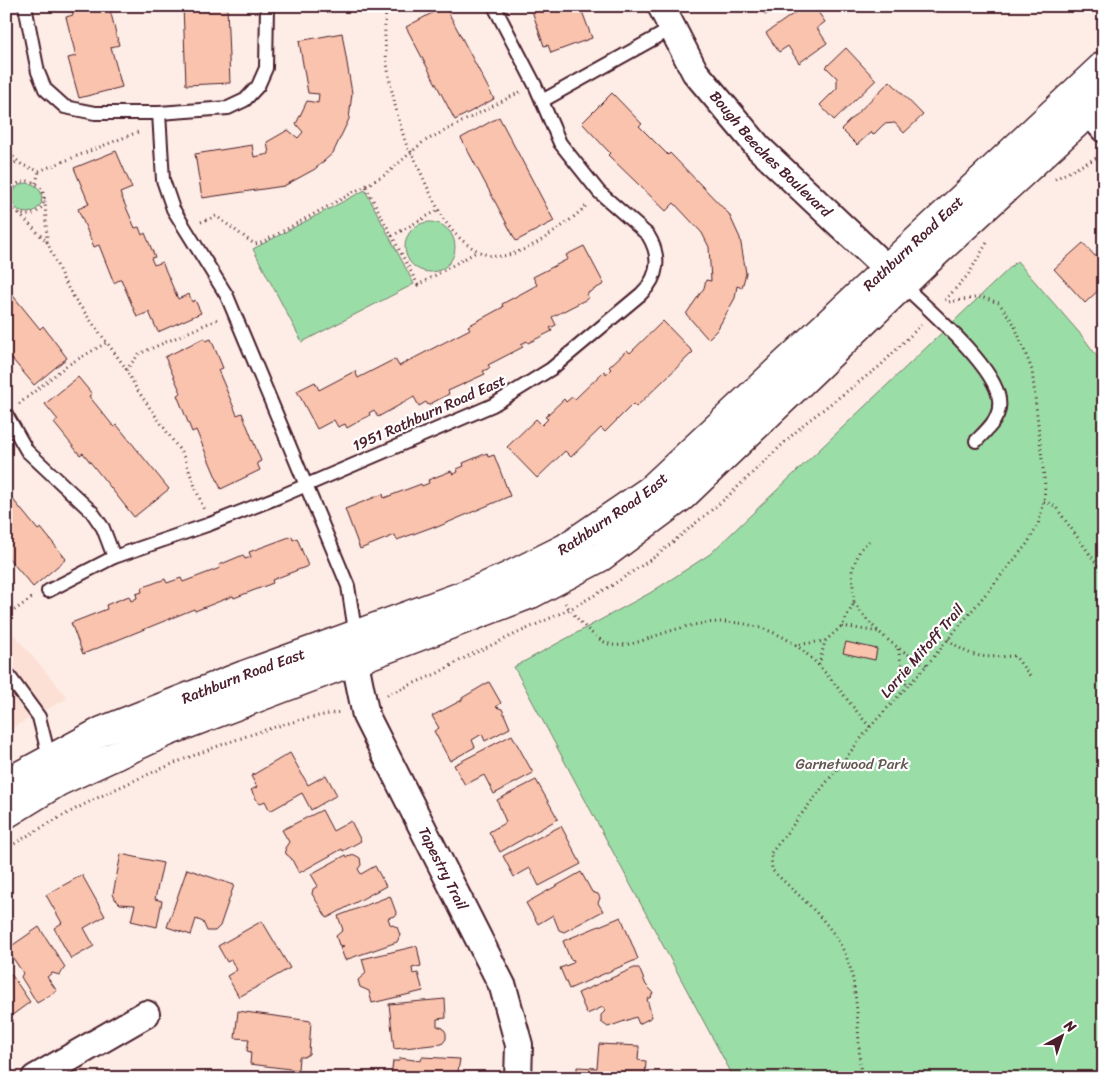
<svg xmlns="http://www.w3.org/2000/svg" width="1110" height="1084" viewBox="0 0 1110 1084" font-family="Sriracha,sans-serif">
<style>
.built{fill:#fce0d5}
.green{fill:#9bdda7;stroke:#727e69}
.building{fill:#f9c3ad;stroke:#4a1f2b}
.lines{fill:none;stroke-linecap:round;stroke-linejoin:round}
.service-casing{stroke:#4a1f2b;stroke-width:16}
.minor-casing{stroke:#4a1f2b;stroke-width:30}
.tertiary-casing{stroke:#4a1f2b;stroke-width:31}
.path{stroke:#4a1f2b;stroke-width:3;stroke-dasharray:1 4;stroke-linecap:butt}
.service{stroke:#fff;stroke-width:12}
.minor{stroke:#fff;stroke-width:26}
.tertiary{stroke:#fff;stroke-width:28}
.labels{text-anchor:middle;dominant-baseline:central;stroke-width:4.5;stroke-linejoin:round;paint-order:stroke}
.street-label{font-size:15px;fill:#4a1f2b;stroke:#fff}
.park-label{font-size:15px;fill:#625850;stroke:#fff}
</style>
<rect width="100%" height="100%" fill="#fdede6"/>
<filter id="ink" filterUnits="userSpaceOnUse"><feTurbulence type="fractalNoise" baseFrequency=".02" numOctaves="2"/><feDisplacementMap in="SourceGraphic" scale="10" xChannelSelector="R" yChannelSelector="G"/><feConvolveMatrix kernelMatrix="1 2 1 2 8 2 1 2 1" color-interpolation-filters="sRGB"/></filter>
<g filter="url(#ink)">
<!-- built -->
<polygon class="built" points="6,625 68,698 6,731"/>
<!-- green -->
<g class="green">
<circle cx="27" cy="198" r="15"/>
<polygon points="365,190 414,284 302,342 253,249"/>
<circle cx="430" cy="247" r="25"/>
<polygon points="1017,261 1083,337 1104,366 1104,1078 734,1078 514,667 650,593 710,554"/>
</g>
<!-- building -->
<g class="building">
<polygon points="71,6 109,6 119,45 111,47 122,87 79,98 68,58 76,56 66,17 73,15"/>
<polygon points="183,6 227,6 230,83 186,85"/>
<polygon points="445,6 494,99 455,120 406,27"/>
<polygon points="526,6 580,6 592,38 551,53 548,45 544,46 531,8 527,9"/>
<polygon points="760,6 782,6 765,15"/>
<polygon points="810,6 814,6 825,22 817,28 827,43 799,63 788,46 779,52 766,33 803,7 805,9"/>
<polygon points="342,33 352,93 349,119 333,153 315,169 284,186 202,198 195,154 252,145 254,157 269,154 267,142 288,130 298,138 303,132 296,124 307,101 318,103 319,94 308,93 299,41"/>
<polygon points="846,48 876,80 834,120 820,105 837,88 837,78 826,67"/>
<polygon points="890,81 923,115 904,133 895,123 884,124 873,135 871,132 857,145 841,129"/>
<polygon points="612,93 642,124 639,126 668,155 670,153 729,214 740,238 746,273 742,288 737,286 735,298 717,330 708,339 686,314 704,288 706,280 711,281 709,247 702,233 674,203 666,211 608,155 610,153 582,123"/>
<polygon points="499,117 554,221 516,241 461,138"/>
<polygon points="116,151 132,188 120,193 135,228 139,227 142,235 145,233 155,257 151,258 154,265 162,262 178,299 189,294 192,302 195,300 201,313 158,332 149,312 137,317 121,279 114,283 99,245 94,247 78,209 89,204 74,168"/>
<polygon points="1083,243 1095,256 1104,255 1104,285 1085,303 1054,269"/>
<polygon points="584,246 604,284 586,294 589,298 552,317 556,325 550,328 552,331 528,343 527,341 521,344 523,347 488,365 490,368 483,371 485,374 448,391 449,394 428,405 426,402 419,406 414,397 378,417 374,410 369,413 370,415 347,428 345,424 338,427 334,420 317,429 297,391 315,382 319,390 355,371 358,378 395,359 399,366 470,329 468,326 503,307 502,304 537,285 533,277 568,259 566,255"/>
<polygon points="6,287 40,329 43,326 67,358 34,385 8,354 6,356"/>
<polygon points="663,321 693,352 636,407 633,404 605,432 601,428 571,457 565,451 537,478 507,447 536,419 542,425 548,419 545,417 564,399 566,402 572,397 575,399 604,371 606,374 611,369 609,367 627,350 630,353"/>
<polygon points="204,338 206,341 211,339 223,368 218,370 237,415 242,413 261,461 257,463 260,470 221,489 196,430 192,432 177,395 181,393 165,357"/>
<polygon points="78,377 92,394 89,396 114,427 117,425 169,489 134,517 83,453 80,455 54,423 58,420 45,404"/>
<polygon points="487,453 488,457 494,455 510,496 435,528 435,526 397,540 395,535 360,549 345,509 383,494 384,498 421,484 422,486 429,483 428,480 451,471 453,474 458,472 457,469 464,466 463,463"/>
<polygon points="6,491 38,530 41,528 66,559 33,587 6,555"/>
<polygon points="292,536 293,540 297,538 308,566 272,580 273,583 234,598 233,596 195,611 194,609 83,654 71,623 107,609 106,605 129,596 131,601 137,598 136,594 142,592 141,588 165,579 167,583 181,578 183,582 220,568 219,565 243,555 245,559 251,557 249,552"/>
<polygon points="846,642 877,649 875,660 843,653"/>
<polygon points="489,682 501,703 496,707 502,709 510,728 485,741 482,734 472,740 475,747 450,761 434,731 439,728 432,716 462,700 462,698"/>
<polygon points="512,735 533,773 494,794 484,775 465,785 454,765"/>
<polygon points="290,753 308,785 326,775 337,795 311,810 302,793 270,811 265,801 259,804 251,790 257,787 251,776"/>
<polygon points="536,780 558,819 500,852 489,832 506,822 497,800"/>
<polygon points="322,810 333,831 351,821 361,841 343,851 342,849 299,873 291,858 286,854 285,848 289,842 282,830"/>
<polygon points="561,826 581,864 539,886 530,868 514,877 503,856"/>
<polygon points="121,854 163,863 155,899 162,901 157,927 131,921 135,905 120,904 115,899 113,894"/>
<polygon points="346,855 347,857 355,855 360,858 361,865 358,869 361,874 375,866 386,886 327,918 312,894 313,889 318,886 311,874"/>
<polygon points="187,869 234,885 220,926 215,931 207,931 203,922 196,919 191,935 167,927"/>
<polygon points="581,872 592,892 598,894 600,898 598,903 603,911 564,932 559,930 553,915 538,924 526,903"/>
<polygon points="82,875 105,916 84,928 94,946 71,959 54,928 62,923 46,895"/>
<polygon points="390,896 397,915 388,918 390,924 397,927 400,935 397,942 345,960 340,947 344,946 339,945 336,936 343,930 338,916"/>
<polygon points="621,917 638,959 569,989 560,968 573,963 574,960 570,959 563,941"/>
<polygon points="262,921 290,968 239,997 227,976 237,970 231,960 227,962 218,946"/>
<polygon points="39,927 65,967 60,975 52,973 47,977 57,991 37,1003 21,977 23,973 7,949"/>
<polygon points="417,946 421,966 412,968 413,974 418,973 423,991 372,1003 369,991 360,987 358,980 366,973 362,959"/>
<polygon points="634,968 639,968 646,985 653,992 651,997 647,999 652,1017 639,1024 636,1017 608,1027 601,1022 601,1015 605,1011 603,1007 587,1014 578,993"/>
<polygon points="6,972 9,976 11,974 30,1002 11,1016 6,1009"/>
<polygon points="445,999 446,1018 437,1019 437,1026 443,1028 446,1033 446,1039 442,1044 394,1049 389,1004"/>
<polygon points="238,1011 311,1021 309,1054 304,1057 299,1057 298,1070 250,1064 251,1052 247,1051 249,1039 235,1038"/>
<polygon points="599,1044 639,1046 638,1060 646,1061 645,1078 577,1078 577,1067 597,1068"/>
<polygon points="422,1057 460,1059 457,1078 391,1078 393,1061 399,1061 400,1058 421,1061"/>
</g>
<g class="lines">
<defs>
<g id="service">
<polyline points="25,6 38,72 45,89 65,107 95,113 159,113 228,108 245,100 258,86 266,68 267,6"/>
<polyline points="542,101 673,28"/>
<polyline points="159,113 163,180 173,209 227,296 348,586 356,637"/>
<path d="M903 285C927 308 995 366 999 399 1002 417 988 429 976 441"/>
<path d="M6 414 27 451 92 512 103 528 114 557 210 524 281 496 493 405 551 369 641 294C659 277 661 256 648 235L599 192 560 143 535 85 494 6"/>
<polyline points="48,591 114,557"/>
<polyline points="6,672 39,717 50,761"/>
</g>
<g id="minor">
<path id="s1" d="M661 6 695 72 759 148 903 284"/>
<polyline points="1074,95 1104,129"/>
<path id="s2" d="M355 662 366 716 503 987 519 1045 518 1078"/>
<polyline points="35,1078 146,1014"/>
</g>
<g id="tertiary">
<path id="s3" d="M6 783 102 731 244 675 467 594 505 578 565 548 650 490 1104 65"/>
<polyline points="6,814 58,782 167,732 531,594 601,557 683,496 936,253 1104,98"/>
</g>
</defs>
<!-- service casing -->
<use href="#service" class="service-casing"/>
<!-- minor casing -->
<use href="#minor" class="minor-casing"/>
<!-- tertiary casing -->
<use href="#tertiary" class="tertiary-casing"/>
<!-- path -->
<g class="path">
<path d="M387 6C379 50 395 111 409 153"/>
<polyline points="6,150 22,165 39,171 138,132"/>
<path d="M411 151C422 174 433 203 447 224 456 237 476 254 493 256 521 260 569 223 588 204"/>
<polyline points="6,168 18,161"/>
<polyline points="1055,179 1104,154"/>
<circle cx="27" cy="198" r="17"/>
<polyline points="36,183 39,171"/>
<polyline points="366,187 418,285 478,251"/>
<polyline points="19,214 47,242 45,201"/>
<polyline points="201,222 216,216 250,241 255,244 263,242 385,175 423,142 520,92"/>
<polyline points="392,236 440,209"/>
<polyline points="47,242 64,281 74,298 125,367 136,388 183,455 204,510"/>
<polyline points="945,300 968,275 988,241"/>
<polyline points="126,370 139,354 218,319"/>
<polyline points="19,404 66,366 106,343"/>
<polyline points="1044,501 1055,506 1104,574"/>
<path d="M565 603C575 617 596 642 613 645 629 647 646 639 661 634 700 621 733 616 772 632 815 649 840 694 870 727"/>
<path d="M854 603C873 630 897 650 927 665"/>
<polyline points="6,616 32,598"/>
<polyline points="842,626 879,632"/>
<path d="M948 639C972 660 984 657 1015 656L1031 677"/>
<polyline points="795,645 825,641"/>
<polyline points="898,649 907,687"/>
<polyline points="819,665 825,641 842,626 854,603 852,570 860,550 869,541"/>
<polyline points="387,695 438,673 470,655 570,609 611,586 656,556 726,498 804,424 880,366 921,325"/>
<path d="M6 849C74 806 146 773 221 745 260 731 300 718 341 712"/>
<path d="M861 1078C858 1043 859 1005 851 971 841 929 802 899 772 870L771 853 870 727 927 665 1027 544 1038 525 1044 501 1045 486 1032 370 1014 324 999 303 981 297 948 302"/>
</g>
<!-- service -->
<use href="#service" class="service"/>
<!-- minor -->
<use href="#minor" class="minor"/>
<!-- tertiary -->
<use href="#tertiary" class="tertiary"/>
</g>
</g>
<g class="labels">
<!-- street labels -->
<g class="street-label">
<text stroke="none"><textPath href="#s1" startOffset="186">Bough Beeches Boulevard</textPath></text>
<text stroke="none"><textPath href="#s3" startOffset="1071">Rathburn Road East</textPath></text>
<text transform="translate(429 413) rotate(-24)">1951 Rathburn Road East</text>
<text stroke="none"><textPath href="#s3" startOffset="666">Rathburn Road East</textPath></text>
<text transform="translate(922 651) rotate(-49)">Lorrie Mitoff Trail</text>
<text stroke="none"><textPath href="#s3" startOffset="261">Rathburn Road East</textPath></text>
<text stroke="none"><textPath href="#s2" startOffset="226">Tapestry Trail</textPath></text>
</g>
<!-- park labels -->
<g class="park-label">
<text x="852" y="764">Garnetwood Park</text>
</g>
</g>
<!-- margin -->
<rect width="1110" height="1084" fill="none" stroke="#fff" stroke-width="25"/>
<rect x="12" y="12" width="1085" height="1059" fill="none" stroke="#4a1f2b" stroke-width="2" filter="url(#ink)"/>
<!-- north arrow -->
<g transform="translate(1062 1036) rotate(40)" stroke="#ffffff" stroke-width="4" paint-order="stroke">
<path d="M0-4L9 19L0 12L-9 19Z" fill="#4a1f2b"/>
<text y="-8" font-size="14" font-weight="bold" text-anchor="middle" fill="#4a1f2b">N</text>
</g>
</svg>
